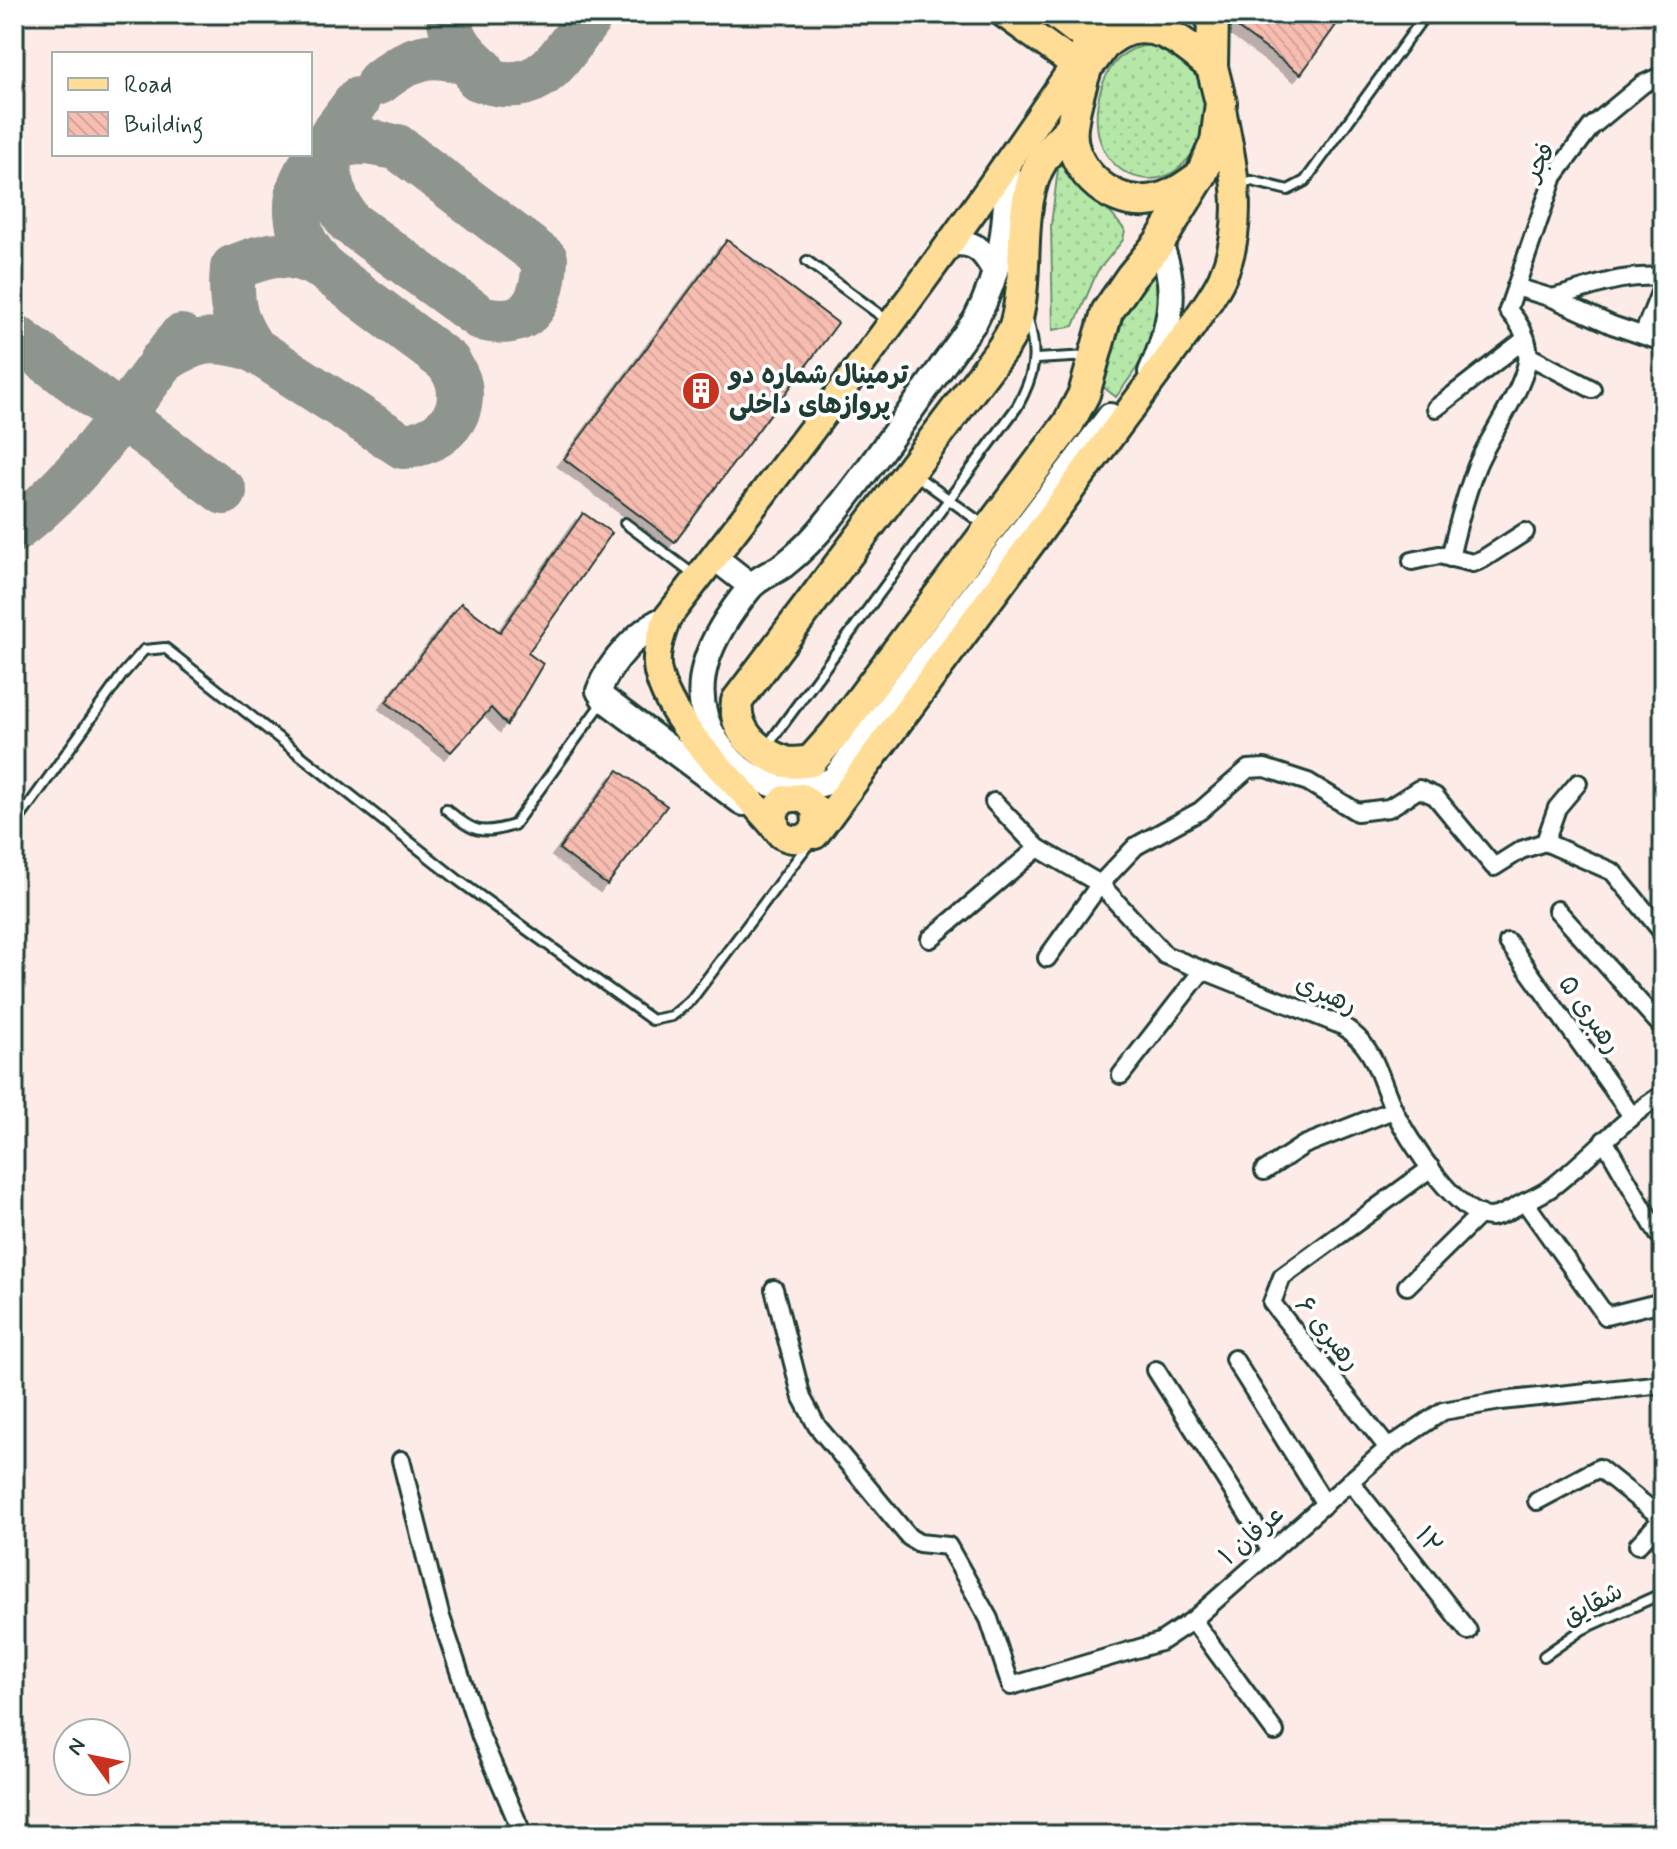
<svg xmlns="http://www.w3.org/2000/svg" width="1677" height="1849" viewBox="0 0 1677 1849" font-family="Mynerve,'Playpen Sans Arabic',sans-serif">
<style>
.grass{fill:url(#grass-dots);stroke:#6a926e;stroke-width:2}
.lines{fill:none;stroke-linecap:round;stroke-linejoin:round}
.taxiway{stroke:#8e948e;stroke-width:46}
.building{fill:url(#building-back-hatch);stroke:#1f3d34;stroke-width:2;filter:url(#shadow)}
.lane-casing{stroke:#1f3d34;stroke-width:14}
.street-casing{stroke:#1f3d34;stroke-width:22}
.secondary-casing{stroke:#1f3d34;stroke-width:30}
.primary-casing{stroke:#1f3d34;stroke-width:32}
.highway-casing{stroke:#1f3d34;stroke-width:36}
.lane{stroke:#fff;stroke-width:8}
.street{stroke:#fff;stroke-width:16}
.secondary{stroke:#fff;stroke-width:24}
.primary{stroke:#ffdd96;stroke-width:26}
.highway{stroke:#ffdd96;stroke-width:30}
.labels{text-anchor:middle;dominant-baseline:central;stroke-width:7;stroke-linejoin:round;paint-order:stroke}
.street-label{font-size:26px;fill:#1f3d34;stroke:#fff}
.poi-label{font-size:26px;font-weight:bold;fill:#1f3d34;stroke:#fff;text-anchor:start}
</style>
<defs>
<pattern id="grass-dots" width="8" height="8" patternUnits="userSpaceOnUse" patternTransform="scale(2)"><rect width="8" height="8" fill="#b5e8a8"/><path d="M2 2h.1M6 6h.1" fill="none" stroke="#9bc891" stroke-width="1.8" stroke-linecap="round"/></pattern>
<pattern id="building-back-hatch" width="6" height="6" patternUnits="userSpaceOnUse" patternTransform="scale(2)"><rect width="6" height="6" fill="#f8bdb1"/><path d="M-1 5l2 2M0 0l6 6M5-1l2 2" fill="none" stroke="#d4a399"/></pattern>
<filter id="shadow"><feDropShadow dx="-7" dy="7" stdDeviation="0" flood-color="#0004"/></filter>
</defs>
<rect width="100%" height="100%" fill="#fdebe8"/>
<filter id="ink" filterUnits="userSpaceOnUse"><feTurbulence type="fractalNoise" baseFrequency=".0125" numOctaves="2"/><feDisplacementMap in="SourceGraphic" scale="16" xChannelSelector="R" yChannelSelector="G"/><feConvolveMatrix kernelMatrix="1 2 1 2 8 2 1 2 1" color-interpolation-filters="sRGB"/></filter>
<g filter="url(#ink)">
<!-- grass -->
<g class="grass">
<path d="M1165 45C1175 53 1192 62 1198 72 1218 103 1206 144 1180 167 1156 189 1119 179 1104 150 1088 120 1099 67 1129 51 1140 45 1153 45 1165 45Z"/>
<polygon points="1060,153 1125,230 1123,240 1097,272 1074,326 1053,330 1051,225"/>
<path d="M1157 268C1171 322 1146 356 1116 397L1102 386 1115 331 1127 306Z"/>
</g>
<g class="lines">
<!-- taxiway -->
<g class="taxiway">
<path d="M478 78C542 101 558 58 592 14"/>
<path d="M379 82C417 52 438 49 482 69 463 53 451 39 449 14"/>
<polyline points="315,158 358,100"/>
<path d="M322 267C313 255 303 244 300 230 287 183 316 141 366 142 376 143 387 146 397 147L545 259C543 303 530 330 481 318L349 222C328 190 324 171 333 133"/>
<polyline points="14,336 224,492"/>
<path d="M161 362C196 339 212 336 252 348L403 446C436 443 466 421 459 385 458 377 452 369 448 362L322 267C285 248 269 254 233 268 230 302 233 320 252 348"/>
<path d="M14 530C82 479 130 403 181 337"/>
</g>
</g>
<!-- building -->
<g class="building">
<polygon points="1239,14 1344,14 1301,74 1232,24"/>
<polygon points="727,240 838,323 675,542 564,459"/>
<polygon points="583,513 612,533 528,653 543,664 507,725 491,708 451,752 386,702 461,603 500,632"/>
<polygon points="618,770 667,806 607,885 559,849"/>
</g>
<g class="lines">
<defs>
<g id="lane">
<polyline points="1237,183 1252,181 1288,190 1305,181 1426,14"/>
<polyline points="807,261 887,320"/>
<polyline points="1036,359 1089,356"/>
<polyline points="914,474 984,525"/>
<polyline points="625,523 694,575"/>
<path d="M767 746 1017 407C1035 374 1038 356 1028 319"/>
<path d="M446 809C473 831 479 836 514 825L604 700"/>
<polyline points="14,826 123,674 144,650 165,648 458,880 652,1020 672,1016 691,1000 807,846"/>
<polyline points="1544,1656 1583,1629 1663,1593"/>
</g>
<g id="street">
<polyline points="1516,287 1552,298 1612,325 1659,341"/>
<path d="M1552 298C1595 287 1617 274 1663 277"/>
<polyline points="1643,335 1663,285"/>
<polyline points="1527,355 1592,389"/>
<polyline points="1436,408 1525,339"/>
<path d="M1450 558C1457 527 1465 497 1476 468 1488 435 1531 383 1528 348 1526 333 1518 321 1508 310L1554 176 1591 127 1643 84 1663 75"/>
<polyline points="1412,561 1439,555 1473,563 1483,559 1525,532"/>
<path d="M994 802 1038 848 1100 884 1165 955 1343 1026C1378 1049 1378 1078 1395 1112 1407 1138 1459 1219 1491 1217 1501 1216 1510 1210 1519 1205 1529 1200 1541 1195 1551 1188 1590 1158 1621 1120 1663 1094"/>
<polyline points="1545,842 1613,872 1663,933"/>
<polyline points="1545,842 1557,808 1578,783"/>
<polyline points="1557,910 1663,1028"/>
<polyline points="930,939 1038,848"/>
<polyline points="1508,942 1632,1116"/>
<polyline points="1047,958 1100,884 1136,846 1200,811 1248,769 1265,768 1308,782 1357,812 1389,808 1419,789 1435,796 1494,867 1521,850 1545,842"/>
<polyline points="1121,1075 1202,971"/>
<polyline points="1604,1140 1658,1234"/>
<polyline points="1264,1171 1304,1145 1393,1110"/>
<polyline points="1525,1202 1606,1316 1658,1303"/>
<polyline points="1407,1286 1480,1214"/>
<polyline points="774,1289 802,1398 817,1426 909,1537 919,1543 948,1546 989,1619 1011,1686 1160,1642 1193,1620 1388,1448 1443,1411 1501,1401 1663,1384"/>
<polyline points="1234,1359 1325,1504"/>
<polyline points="1156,1370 1271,1551"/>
<polyline points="1388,1448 1272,1303 1282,1277 1431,1168"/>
<polyline points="401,1460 440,1614 481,1737 523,1835"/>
<polyline points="1350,1481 1468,1631"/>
<polyline points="1537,1501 1599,1468 1663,1519"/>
<polyline points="1638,1545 1663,1518"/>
<polyline points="1193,1620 1275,1732"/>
</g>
<g id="secondary">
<path d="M1008 165C1006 223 1003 269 975 321 927 386 882 454 831 517 817 535 802 551 784 565 773 573 757 578 749 589 712 634 682 688 717 742 725 754 735 766 747 773 776 790 802 792 833 780L1110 416"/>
<path d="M950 244C974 240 984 251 994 270"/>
<path d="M1151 372C1170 329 1180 287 1159 243"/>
<polyline points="714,557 751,586"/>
<path d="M667 618C640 628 608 664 599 691L604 699 743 803"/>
</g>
<g id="primary">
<polyline points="1004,14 1075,65"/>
<polyline points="1053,14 1090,42"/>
<path d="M776 828 774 811 785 799 802 797 815 808 816 825C808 840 796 843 781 835 744 787 672 732 658 672 654 654 661 635 667 618 812 431 956 243 1087 46"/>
<path d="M812 832 815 835 1193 325C1202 310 1215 294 1222 278 1246 224 1234 169 1223 114"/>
</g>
<g id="highway">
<path d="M1107 14C1094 42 1075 97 1072 127 1067 165 1108 205 1146 201 1166 200 1181 190 1196 179"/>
<path d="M1092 61C1097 55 1102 46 1108 41 1146 10 1183 41 1212 67"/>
<path d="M1071 128C1057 141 1044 154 1036 172 1017 218 1029 273 1016 322 1014 331 1007 341 1002 349L737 701C733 732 757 752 785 762 793 764 803 762 811 761L835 734 1068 424 1084 394 1107 312 1131 277 1159 243 1201 175 1216 142 1221 103 1212 67 1213 14"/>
</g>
</defs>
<!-- lane casing -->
<use href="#lane" class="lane-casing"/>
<!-- street casing -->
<use href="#street" class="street-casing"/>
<!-- secondary casing -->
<use href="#secondary" class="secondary-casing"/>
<!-- primary casing -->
<use href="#primary" class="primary-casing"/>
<!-- highway casing -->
<use href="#highway" class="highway-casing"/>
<!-- lane -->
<use href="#lane" class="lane"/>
<!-- street -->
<use href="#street" class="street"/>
<!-- secondary -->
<use href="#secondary" class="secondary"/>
<!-- primary -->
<use href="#primary" class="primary"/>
<!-- highway -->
<use href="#highway" class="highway"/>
</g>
</g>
<!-- icons -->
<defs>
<symbol id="building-disc" viewBox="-11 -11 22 22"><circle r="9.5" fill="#c8321e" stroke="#fff"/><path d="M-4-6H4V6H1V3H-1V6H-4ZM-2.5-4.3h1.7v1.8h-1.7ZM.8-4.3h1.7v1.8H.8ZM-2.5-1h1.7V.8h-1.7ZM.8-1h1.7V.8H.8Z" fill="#fff"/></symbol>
</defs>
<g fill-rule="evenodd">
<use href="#building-disc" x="679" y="369" width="44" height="44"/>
</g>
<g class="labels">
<!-- street labels -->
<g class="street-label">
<text transform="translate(1540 162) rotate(-60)">فجر</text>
<text transform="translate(1326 995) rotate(24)">رهبری</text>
<text transform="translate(1589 1015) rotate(55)">رهبری ۵</text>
<text transform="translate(1327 1334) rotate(51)">رهبری ۶</text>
<text transform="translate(1252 1536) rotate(-41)">عرفان ۱</text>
<text transform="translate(1428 1541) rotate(52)">۱۲</text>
<text transform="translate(1593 1605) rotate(-28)">شقایق</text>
</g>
<!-- poi labels -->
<g class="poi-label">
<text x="729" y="376">ترمینال شماره دو<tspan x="729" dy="30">پروازهای داخلی</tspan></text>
</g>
</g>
<!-- margin -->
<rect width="1677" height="1849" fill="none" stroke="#fff" stroke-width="48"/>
<rect x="24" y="24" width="1629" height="1801" fill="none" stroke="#1f3d34" stroke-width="3" filter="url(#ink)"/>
<!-- legend -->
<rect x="52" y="52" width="260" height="104" fill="#ffffff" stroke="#a5b1ae" stroke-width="2"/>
<rect x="68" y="78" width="40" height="12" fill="#ffdd96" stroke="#a5b1ae" stroke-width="2"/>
<text x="124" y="92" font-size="24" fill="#1f3d34">Road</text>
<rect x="68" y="112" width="40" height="24" fill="url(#building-back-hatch)" stroke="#a5b1ae" stroke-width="2"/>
<text x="124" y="132" font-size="24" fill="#1f3d34">Building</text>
<!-- north arrow -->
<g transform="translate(92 1757) rotate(303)"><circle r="38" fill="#ffffff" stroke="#a5b1ae" stroke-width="2"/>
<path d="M0-6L14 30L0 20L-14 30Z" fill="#c8321e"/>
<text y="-12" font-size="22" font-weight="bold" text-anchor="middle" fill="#1f3d34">N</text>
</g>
</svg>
